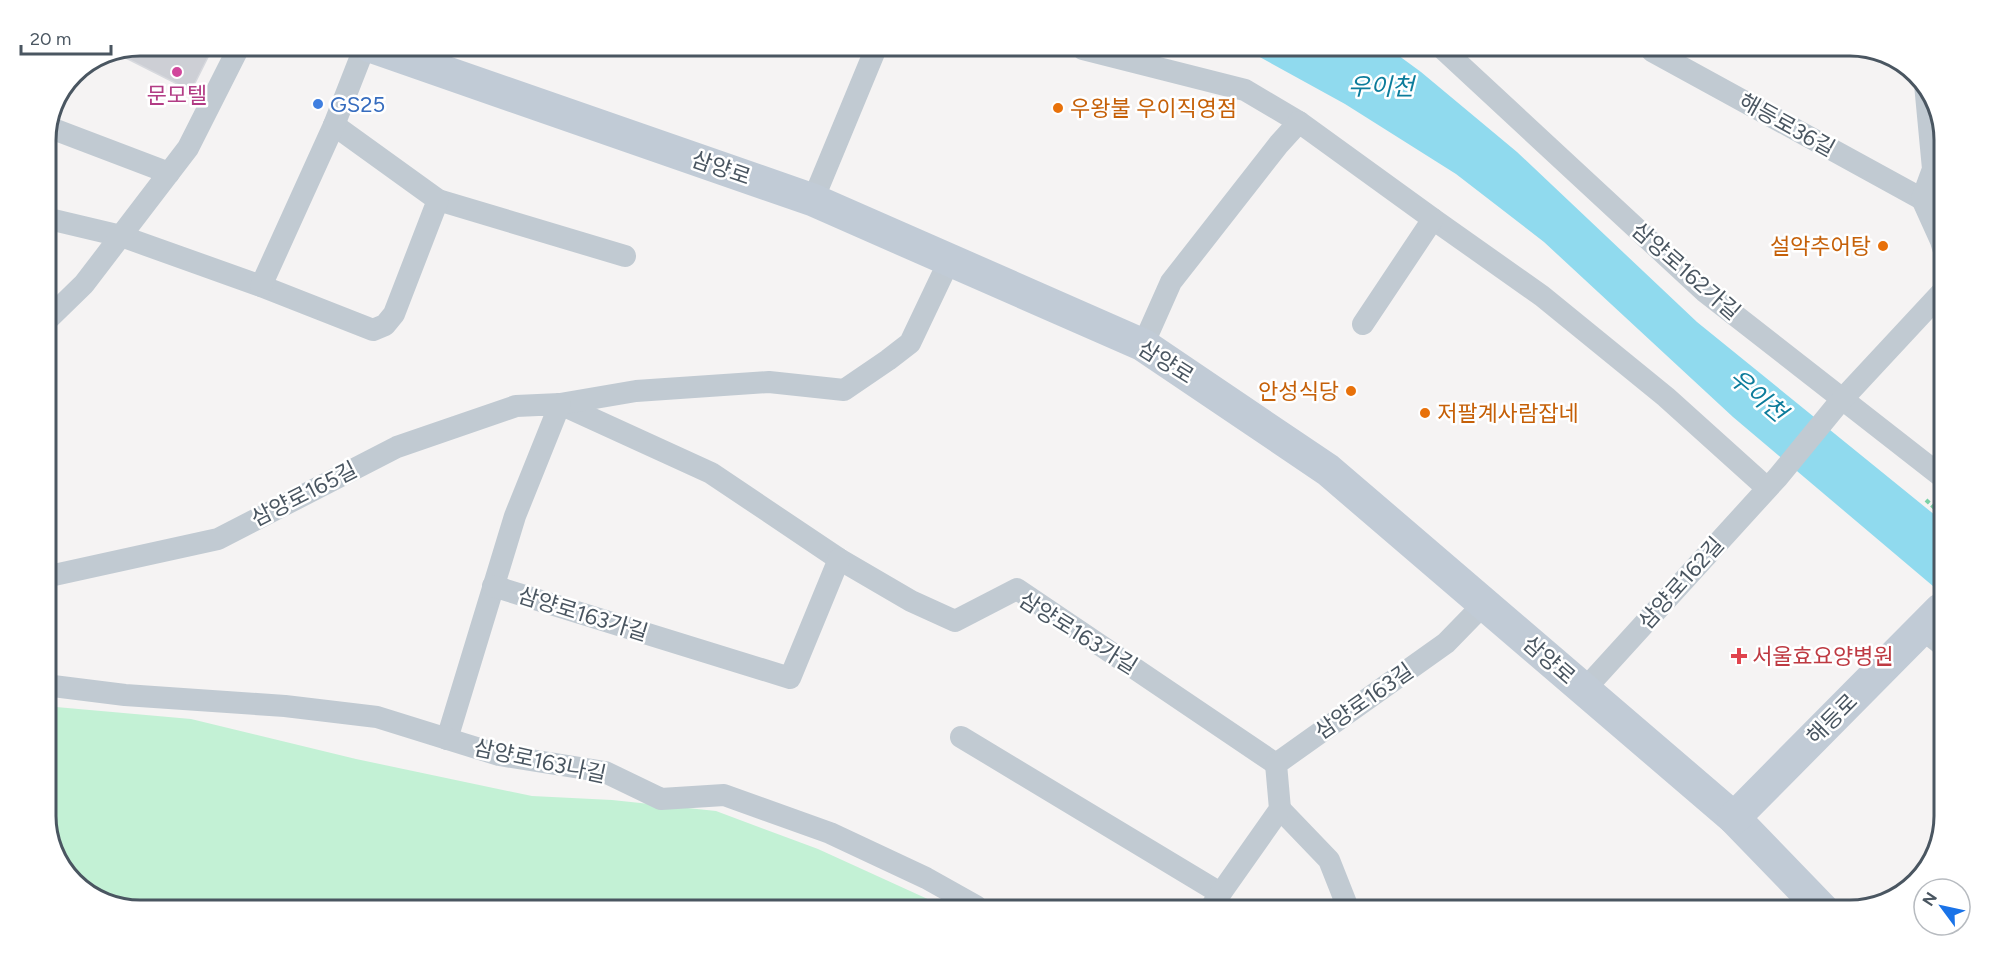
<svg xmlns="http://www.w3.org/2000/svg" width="1990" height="955" viewBox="0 0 1990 955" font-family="Figtree,'Noto Sans KR',sans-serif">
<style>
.green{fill:#c3f1d5}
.water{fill:#90daee}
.building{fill:#cdcfd5;stroke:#d7d9de;stroke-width:1.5}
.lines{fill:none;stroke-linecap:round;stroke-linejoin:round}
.path{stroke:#7ad0a6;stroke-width:4;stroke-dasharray:4.5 3;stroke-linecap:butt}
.minor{stroke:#c1cad2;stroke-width:22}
.secondary{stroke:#c1cbd6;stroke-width:33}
.hotel-dot{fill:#d1479c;stroke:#fff;stroke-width:2}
.shop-dot{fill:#3f7fe0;stroke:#fff;stroke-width:2}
.food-dot{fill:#e8710a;stroke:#fff;stroke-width:2}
.health-dot{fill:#e0444e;stroke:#fff;stroke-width:2}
.labels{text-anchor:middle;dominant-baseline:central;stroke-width:5;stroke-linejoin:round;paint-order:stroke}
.hotel-label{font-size:22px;fill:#b23c85;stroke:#fff}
.shop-label{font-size:22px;fill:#366cbe;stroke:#fff;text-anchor:start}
.food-label{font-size:22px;fill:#c56008;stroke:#fff;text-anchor:start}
.street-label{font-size:22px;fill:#4a5661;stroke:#fff}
.health-label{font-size:22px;fill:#be3a42;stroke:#fff;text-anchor:start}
.water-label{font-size:24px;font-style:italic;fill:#0c7c9b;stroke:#fff}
.rim{fill:none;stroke:#4a5661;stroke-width:3}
</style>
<rect width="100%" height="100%" fill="#f5f3f3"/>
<!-- green -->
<polygon class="green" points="56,707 191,719 356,759 532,796 612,800 716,811 818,849 943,906 103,903 61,868 45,822 45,780"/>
<!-- water -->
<polygon class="water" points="1247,50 1391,50 1421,72 1517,152 1697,322 1941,520 1940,592 1733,417 1544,242 1456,174 1345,104"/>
<!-- building -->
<polygon class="building" points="140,45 195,45 210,53 191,91 118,54"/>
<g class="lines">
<!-- path -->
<polyline class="path" points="1926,500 1941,514"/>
<!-- minor -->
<g class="minor">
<polyline points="1083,49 1245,90 1299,122"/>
<polyline points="1444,50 1704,291 1941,476"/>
<polyline points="1652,51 1922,199"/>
<polyline points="1925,84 1933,169 1922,199 1941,241 1944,251"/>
<polyline points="48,127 169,173"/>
<polyline points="438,200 625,256"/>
<polyline points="813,200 876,48"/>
<polyline points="45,218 121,236 261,286 373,330 385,325 394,314 438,200 334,125"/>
<polyline points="1433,219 1542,296 1666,397 1767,488"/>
<polyline points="261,286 334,125 365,46"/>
<polyline points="45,322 84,284 188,148 240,45"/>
<polyline points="1143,345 1171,282 1279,144 1299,122 1433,219 1363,324"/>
<polyline points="560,404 711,473 839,559 911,601 955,621 1017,589 1276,764"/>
<polyline points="560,404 636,391 769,382 844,390 888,360 910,343 949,261"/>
<polyline points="45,577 218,539 397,447 516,406 560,404 515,516 447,739"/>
<polyline points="493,586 790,678 839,559"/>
<polyline points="1921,628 1940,643"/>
<polyline points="45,685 125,695 285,706 377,717 499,755 605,772 661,799 724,795 830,833 926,878 976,906"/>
<polyline points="1584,690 1778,477 1837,405 1943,291"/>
<polyline points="961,737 1220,893"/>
<polyline points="1280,809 1329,860 1348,908"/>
<polyline points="1211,907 1280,809 1276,764 1446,643 1484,604"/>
</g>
<!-- secondary -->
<g class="secondary">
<polyline points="370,46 813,200 1143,345 1328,470 1734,818 1823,910"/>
<polyline points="1734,818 1940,610"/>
</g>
</g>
<!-- markers -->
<circle class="hotel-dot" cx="177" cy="72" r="6"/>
<circle class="shop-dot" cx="318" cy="104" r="6"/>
<g class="food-dot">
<circle cx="1058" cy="108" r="6"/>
<circle cx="1883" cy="246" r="6"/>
<circle cx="1351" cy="391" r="6"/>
<circle cx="1425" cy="413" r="6"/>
</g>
<path class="health-dot" d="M1736 647h6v6h6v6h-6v6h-6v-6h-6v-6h6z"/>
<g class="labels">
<!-- hotel labels -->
<g class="hotel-label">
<text x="177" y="95">문모텔</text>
</g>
<!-- shop labels -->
<g class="shop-label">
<text x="330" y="104">GS25</text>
</g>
<!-- food labels -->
<g class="food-label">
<text x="1070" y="108">우왕불 우이직영점</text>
<text x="1871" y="246" text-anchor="end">설악추어탕</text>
<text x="1339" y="391" text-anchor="end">안성식당</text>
<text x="1437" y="413">저팔계사람잡네</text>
</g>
<!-- street labels -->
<g class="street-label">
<text transform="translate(1787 125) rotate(29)">해등로36길</text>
<text transform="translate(721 168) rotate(19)">삼양로</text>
<text transform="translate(1686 271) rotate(41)">삼양로162가길</text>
<text transform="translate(1166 362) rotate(32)">삼양로</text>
<text transform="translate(304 494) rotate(-27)">삼양로165길</text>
<text transform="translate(1681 583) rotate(-48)">삼양로162길</text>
<text transform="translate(583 614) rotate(17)">삼양로163가길</text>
<text transform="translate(1078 633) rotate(32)">삼양로163가길</text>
<text transform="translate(1549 660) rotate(41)">삼양로</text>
<text transform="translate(1364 701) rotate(-35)">삼양로163길</text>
<text transform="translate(1832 719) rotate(-45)">해등로</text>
<text transform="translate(540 761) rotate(12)">삼양로163나길</text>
</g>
<!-- health labels -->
<g class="health-label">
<text x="1752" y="656">서울효요양병원</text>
</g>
<!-- water labels -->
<g class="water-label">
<text x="1381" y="86">우이천</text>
<text transform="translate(1758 395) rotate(40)">우이천</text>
</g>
</g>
<!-- crop -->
<path d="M0 0H1990V955H0ZM140 56H1850A84 84 0 0 1 1934 140V816A84 84 0 0 1 1850 900H140A84 84 0 0 1 56 816V140A84 84 0 0 1 140 56Z" fill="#fff" fill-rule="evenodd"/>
<path class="rim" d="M140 56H1850A84 84 0 0 1 1934 140V816A84 84 0 0 1 1850 900H140A84 84 0 0 1 56 816V140A84 84 0 0 1 140 56Z"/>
<!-- north arrow -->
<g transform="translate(1942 907) rotate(303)"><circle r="28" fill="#ffffff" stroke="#b7bbc0" stroke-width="1.5"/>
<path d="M0-4.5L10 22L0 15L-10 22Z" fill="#1a73e8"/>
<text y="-9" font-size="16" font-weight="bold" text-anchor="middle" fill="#4a5661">N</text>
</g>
<!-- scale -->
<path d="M21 45v9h90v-9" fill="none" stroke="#4a5661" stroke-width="3"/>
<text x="30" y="45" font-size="18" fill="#4a5661" stroke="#ffffff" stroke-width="4.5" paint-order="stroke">20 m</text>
</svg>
